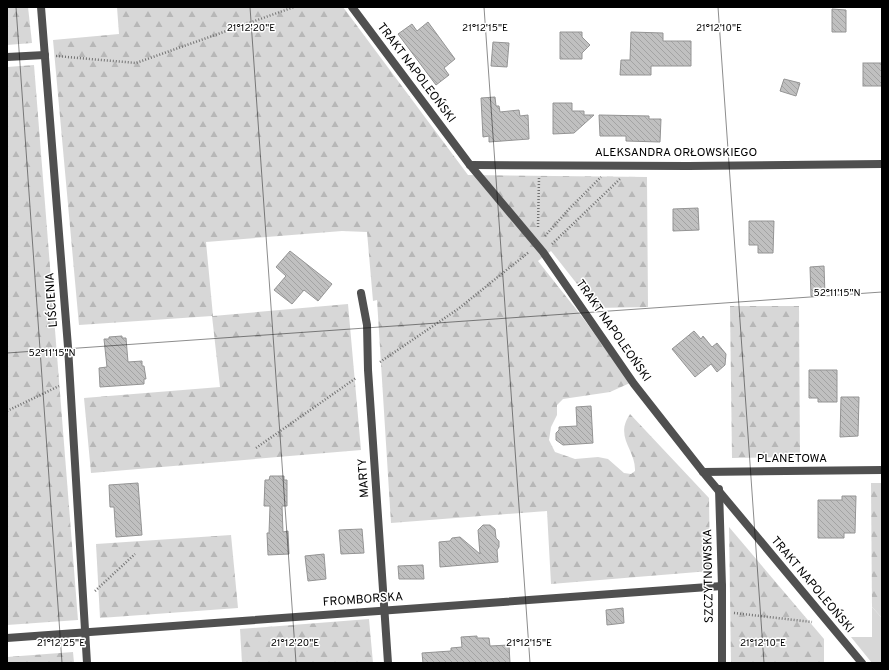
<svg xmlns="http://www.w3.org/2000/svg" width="889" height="670" viewBox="0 0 889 670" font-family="Overpass,sans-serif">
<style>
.grass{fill:#d7d7d7}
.forest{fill:url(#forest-firs)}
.building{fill:url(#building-back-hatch);stroke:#949494}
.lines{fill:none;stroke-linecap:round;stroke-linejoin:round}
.path{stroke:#727272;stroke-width:2.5;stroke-dasharray:1 2;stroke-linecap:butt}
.minor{stroke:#505050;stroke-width:8}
.ticks{fill:none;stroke:#000;stroke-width:1;stroke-opacity:0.45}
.labels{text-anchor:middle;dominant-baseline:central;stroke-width:3;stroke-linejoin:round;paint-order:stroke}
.street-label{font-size:12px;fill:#000;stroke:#fff}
.ticks-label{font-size:10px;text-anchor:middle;fill:#000;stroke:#fff;stroke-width:3;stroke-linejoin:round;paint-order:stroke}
</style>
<defs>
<pattern id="forest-firs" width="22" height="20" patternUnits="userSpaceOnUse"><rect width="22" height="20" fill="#d7d7d7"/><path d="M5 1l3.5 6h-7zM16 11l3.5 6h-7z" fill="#b7b7b7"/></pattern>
<pattern id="building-back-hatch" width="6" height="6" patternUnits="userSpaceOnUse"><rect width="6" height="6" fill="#c0c0c0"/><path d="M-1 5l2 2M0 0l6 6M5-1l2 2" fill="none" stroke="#a3a3a3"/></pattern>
</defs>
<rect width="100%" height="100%" fill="#fff"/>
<!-- grass -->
<polygon class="grass" points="872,607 882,618 882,663 872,663 851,637 872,637"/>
<!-- forest -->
<g class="forest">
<polygon points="7,7 28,7 32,43 7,45"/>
<path d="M117 7H343L468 175 647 177 648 307 596 308 551 251 538 261 583 318 630 383 610 392 563 399 557 405V415L551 427 549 440 555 452 575 459 598 457 608 459 624 473 631 474 635 471C636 449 614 438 630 414L709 498 710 571 551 584 547 511 391 523 377 300 373 301 367 232 342 231 206 242 213 316 348 304 361 450 91 473 84 398 220 387 212 316 79 325 53 40 119 34Z"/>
<polygon points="34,65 78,620 7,625 7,67"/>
<polygon points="730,306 799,306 800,457 732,458"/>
<polygon points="871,483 882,483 882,618 872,607"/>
<polygon points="729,527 824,639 824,663 731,663"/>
<polygon points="231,535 238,608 100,618 96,544"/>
<polygon points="369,619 373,663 242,663 240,629"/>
<polygon points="73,652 74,663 7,663 7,657"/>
</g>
<!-- building -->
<g class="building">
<polygon points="832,9 846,10 846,32 832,32"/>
<polygon points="428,22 455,59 444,68 449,75 436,85 398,34 412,24 417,31"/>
<polygon points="560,32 582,32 582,37 590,45 582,53 582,59 560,59"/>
<polygon points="631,32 663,33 663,41 691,41 691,66 651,66 651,75 620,75 621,60 630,60"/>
<polygon points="493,42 509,43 507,67 491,66"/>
<rect x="863" y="63" width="19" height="23"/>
<polygon points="784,79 800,83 796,96 780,91"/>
<polygon points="495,97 496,106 499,106 500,112 519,110 520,116 528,115 529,139 489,142 489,136 483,137 481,98"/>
<polygon points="553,103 572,103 572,111 584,111 584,115 594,115 574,133 553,134"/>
<polygon points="599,115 649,116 649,119 661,119 660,142 626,141 626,136 600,136"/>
<polygon points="698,208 699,230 673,231 673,209"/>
<polygon points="749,221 774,221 773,253 758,253 758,245 749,245"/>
<polygon points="290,251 332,284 318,301 304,290 292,304 274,290 286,276 276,267"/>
<polygon points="824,266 825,295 811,296 810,267"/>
<polygon points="694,331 701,339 703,336 712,347 717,343 726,354 725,365 717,372 711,364 695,377 672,349"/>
<polygon points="122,336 122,338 126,338 128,362 142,361 142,366 144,366 146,379 144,379 144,384 100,387 99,368 107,367 104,339 109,339 109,337"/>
<polygon points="809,370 837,370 837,402 818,402 818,398 809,398"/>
<polygon points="841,397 859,397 858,436 840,437"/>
<polygon points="591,406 593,443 563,445 556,440 556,433 559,430 559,427 577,426 576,407"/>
<polygon points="270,476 284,476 284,480 287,480 287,506 282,506 283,532 288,531 289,554 268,555 267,533 269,533 270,506 264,506 265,480 269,480"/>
<polygon points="138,483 142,535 116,537 114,507 110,507 109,485"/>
<polygon points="842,496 856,496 855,533 844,533 844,538 818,538 818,500 842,500"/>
<polygon points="483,525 490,525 495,529 496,538 499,541 499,547 497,550 498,562 440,567 439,542 450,541 452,538 460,537 480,554 478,530"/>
<polygon points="362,529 364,553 341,554 339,530"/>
<polygon points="324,554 326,579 308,581 305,556"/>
<polygon points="423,565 424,579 399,579 398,566"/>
<polygon points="623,608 624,623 607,625 606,610"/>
<polygon points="477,636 477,638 489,638 490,646 509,645 510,663 423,663 422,653 451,651 451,648 462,647 461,637"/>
</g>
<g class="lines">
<!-- path -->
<g class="path">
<polyline points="56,56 136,63 294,7"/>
<polyline points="538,227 539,178"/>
<polyline points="545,236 570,208 601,177"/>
<polyline points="552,244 621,178"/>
<polyline points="380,362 458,309 529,252"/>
<polyline points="7,411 59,386"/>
<polyline points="256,448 356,378"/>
<polyline points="95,591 135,554"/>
<polyline points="734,613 812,622"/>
</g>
<!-- minor -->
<g class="minor">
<polyline points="41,7 68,347 87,663"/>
<polyline points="352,7 470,165 543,252 634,384 703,472 862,663"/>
<polyline points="7,57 45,55"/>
<polyline points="470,165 688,166 882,164"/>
<polyline points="361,293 367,325 368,370 388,663"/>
<polyline points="703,472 882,470"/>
<polyline points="719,489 722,586 722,663"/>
<polyline points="7,638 722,586"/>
</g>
</g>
<!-- ticks -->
<path class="ticks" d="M16 7 62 663M250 7 296 663M484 7 530 663M718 7 764 663M7 353 882 292"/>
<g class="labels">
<!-- street labels -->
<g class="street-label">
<text transform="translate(416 73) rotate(53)">TRAKT NAPOLEOŃSKI</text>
<text x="676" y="153">ALEKSANDRA ORŁOWSKIEGO</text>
<text transform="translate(52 300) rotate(-94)">LIŚCIENIA</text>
<text transform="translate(613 331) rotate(55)">TRAKT NAPOLEOŃSKI</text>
<text x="792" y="459">PLANETOWA</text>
<text transform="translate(364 478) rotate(-94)">MARTY</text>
<text transform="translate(709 576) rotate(-91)">SZCZYTNOWSKA</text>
<text transform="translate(812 585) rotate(50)">TRAKT NAPOLEOŃSKI</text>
<text transform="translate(363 600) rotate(-4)">FROMBORSKA</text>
</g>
</g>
<g class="ticks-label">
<text x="251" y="31">21°12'20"E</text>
<text x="485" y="31">21°12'15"E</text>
<text x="719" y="31">21°12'10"E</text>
<text x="837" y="296">52°11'15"N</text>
<text x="52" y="356">52°11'15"N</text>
<text x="61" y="646">21°12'25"E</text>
<text x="295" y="646">21°12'20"E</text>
<text x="529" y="646">21°12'15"E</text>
<text x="763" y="646">21°12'10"E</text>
</g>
<!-- border -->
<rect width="889" height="670" fill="none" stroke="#000000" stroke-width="16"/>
</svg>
